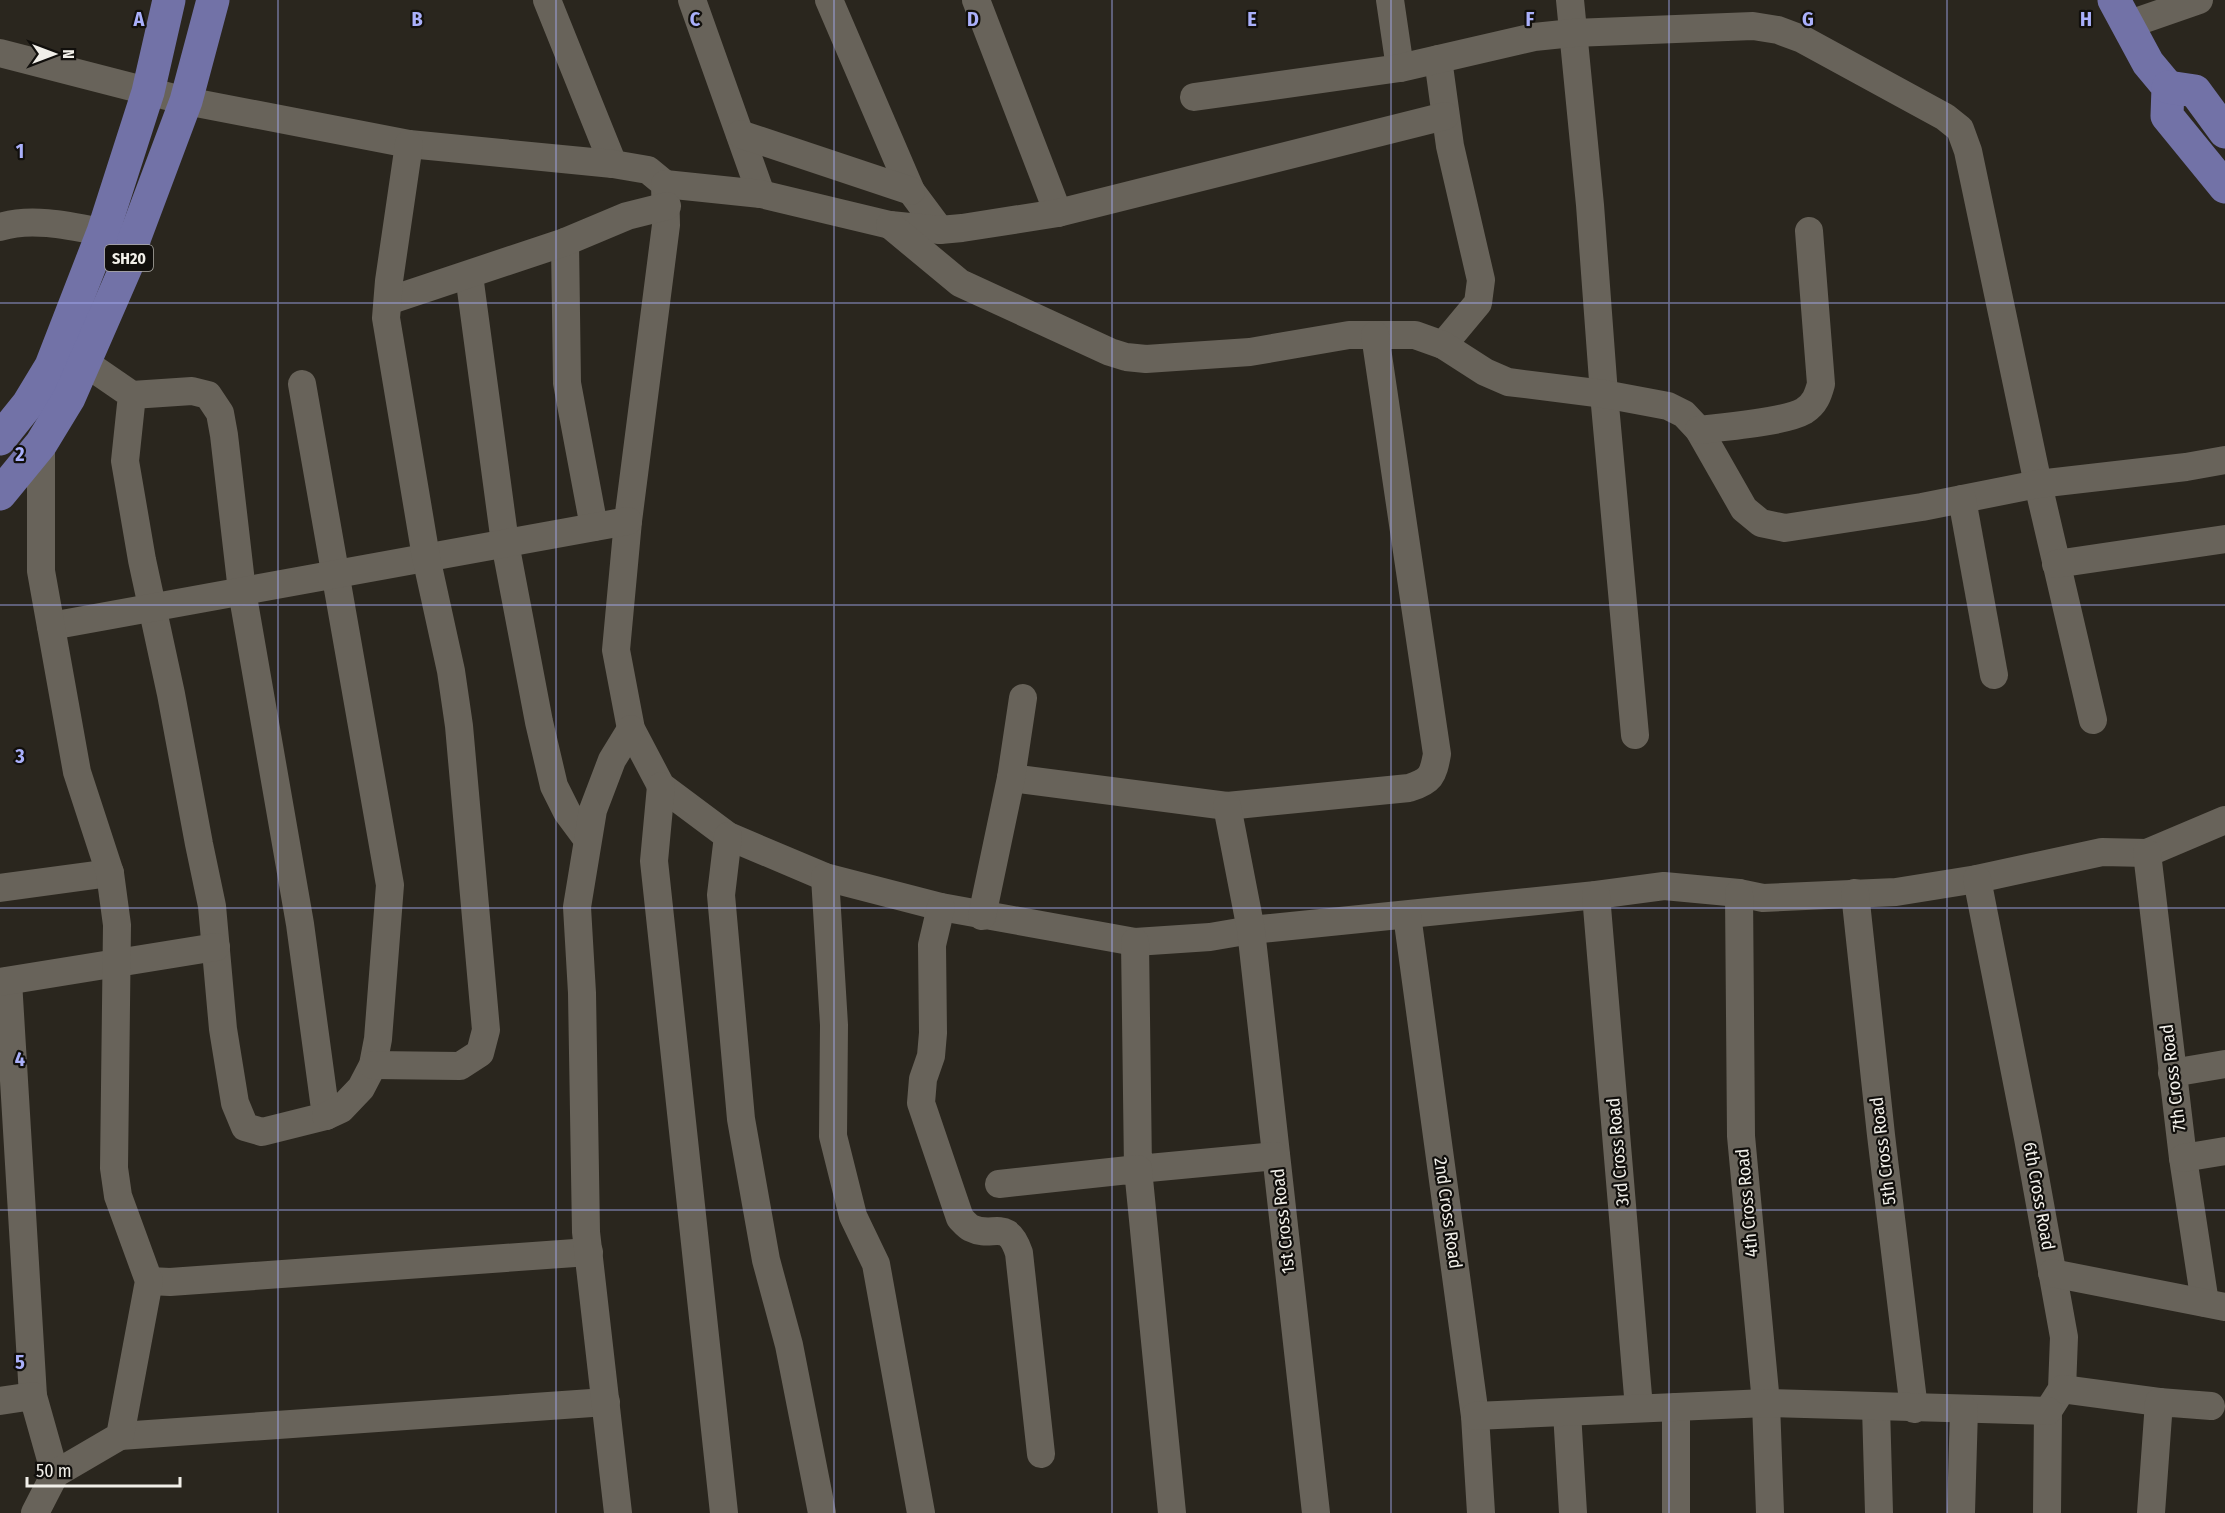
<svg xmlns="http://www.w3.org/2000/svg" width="2225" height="1513" viewBox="0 0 2225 1513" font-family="'Fira Sans Condensed',sans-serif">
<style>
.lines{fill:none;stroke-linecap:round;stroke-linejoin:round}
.minor{stroke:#68635a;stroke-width:28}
.major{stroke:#7272a7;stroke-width:33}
.grid{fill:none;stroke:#aab0fb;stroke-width:1.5;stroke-opacity:0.55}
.labels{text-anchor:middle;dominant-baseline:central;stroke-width:4.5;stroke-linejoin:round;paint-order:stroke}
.shield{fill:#110f0c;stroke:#aeaca7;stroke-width:1.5}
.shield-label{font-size:16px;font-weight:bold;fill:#f1efe9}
.street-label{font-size:18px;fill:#f1efe9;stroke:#110f0c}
.grid-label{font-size:20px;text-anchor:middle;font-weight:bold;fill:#aab0fb;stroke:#110f0c;stroke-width:4.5;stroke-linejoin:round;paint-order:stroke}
</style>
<rect width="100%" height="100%" fill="#2a261e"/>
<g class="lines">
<!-- minor -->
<g class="minor">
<polyline points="547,0 613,164"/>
<polyline points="692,0 761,194"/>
<polyline points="829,0 911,191 940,230"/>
<polyline points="976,0 1058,213"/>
<polyline points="1390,0 1400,68"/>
<polyline points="1570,0 1590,205 1604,394 1635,735"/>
<polyline points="2127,25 2199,0"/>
<polyline points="0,53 186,101 409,144 613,164 648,170 665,184 666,225 628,521 616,650 631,729 661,786 728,836 825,877 941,907 1135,942 1210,937 1251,930 1596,895 1664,886 1739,893 1763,898 1896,892 1977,879 2102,852 2147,853 2225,820"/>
<polyline points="1438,59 1450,146 1481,280 1478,303 1443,345"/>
<polyline points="1194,97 1400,68 1534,37 1573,33 1753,26 1778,30 1802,39 1945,117 1960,129 1968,151 2038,484 2093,720"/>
<polyline points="740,134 911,191"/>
<polyline points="665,184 761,194 890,225 940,230 962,228 1058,213 1445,116"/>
<polyline points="890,225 960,283 1110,352 1126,357 1146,359 1250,352 1349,335 1415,335 1443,345 1485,372 1508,382 1604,394 1668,406 1684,414 1699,430 1744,509 1761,523 1785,528 1922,507 2038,484 2186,467 2225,460"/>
<path d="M0 227C37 215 86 230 124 236"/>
<polyline points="565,242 567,383 594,527"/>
<polyline points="469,275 505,543 539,722 554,786 567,812 587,839"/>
<polyline points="388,301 565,242 627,216 667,206"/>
<polyline points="84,362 132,395 192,391 208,395 220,413 224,435 242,591 300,924 326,1116 262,1132 245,1127 235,1103 223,1029 212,906 199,844 171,694 142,560 125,461 132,395"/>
<polyline points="302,384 390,885 378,1039 373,1065 361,1088 341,1109 326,1116"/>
<path d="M1699 430C1724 427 1785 422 1804 411 1815 404 1818 395 1821 384L1809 231"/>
<polyline points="1962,499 1994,675"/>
<polyline points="2056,564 2225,539"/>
<polyline points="51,626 628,521"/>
<path d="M1011 778 1227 806 1409 788C1431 781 1433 776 1437 754L1375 335"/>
<polyline points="661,786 654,861 724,1513"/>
<polyline points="1227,806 1251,930 1316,1513"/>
<polyline points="728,836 721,895 741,1119 766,1260 789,1345 822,1513"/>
<polyline points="2147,853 2183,1158 2205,1303"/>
<polyline points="825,877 834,1025 833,1136 853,1216 876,1264 921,1513"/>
<polyline points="1977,879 2028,1138 2064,1337 2062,1389 2048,1411 2047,1513"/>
<polyline points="0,888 110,873"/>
<polyline points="1739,893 1741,1136 1766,1403 1770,1513"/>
<polyline points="1855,893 1881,1135 1914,1409"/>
<polyline points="1596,895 1639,1408"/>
<path d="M941 907 932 945 933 1033 931 1056 923 1079 921 1103 960 1218C963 1221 967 1226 971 1228 993 1239 1007 1217 1019 1253L1041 1454"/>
<polyline points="1407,915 1475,1416 1481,1513"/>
<polyline points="982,916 1011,778 1023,698"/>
<polyline points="1135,942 1138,1169 1276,1156"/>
<polyline points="8,981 33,1396"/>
<polyline points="0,982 216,947"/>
<polyline points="373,1065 460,1066 480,1053 486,1030 459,726 451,671 426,557 386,318 389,281 409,144"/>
<polyline points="2172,1073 2225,1064"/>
<polyline points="2183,1158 2225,1151"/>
<polyline points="999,1184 1138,1169 1172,1513"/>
<polyline points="2052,1273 2225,1307"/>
<polyline points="149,1281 170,1282 589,1252"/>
<polyline points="2062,1389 2159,1402"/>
<polyline points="0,1401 33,1396 55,1474"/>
<polyline points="1676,1407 1676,1513"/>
<polyline points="1876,1407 1879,1513"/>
<polyline points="1567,1412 1573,1513"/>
<polyline points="1475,1416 1766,1403 2048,1411"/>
<polyline points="120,1436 606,1402"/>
<polyline points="35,1513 55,1474 120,1436 149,1281 118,1196 114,1168 117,925 110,873 77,772 41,571 41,444"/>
<polyline points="618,1513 586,1232 582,993 577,907 593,810 612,760 631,729"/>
<polyline points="1961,1513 1964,1409"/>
<polyline points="2151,1513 2159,1402 2211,1406"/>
</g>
<!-- major -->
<g class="major">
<polyline points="2114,0 2148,63 2168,87 2167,116 2225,187"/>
<polyline points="2168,87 2195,91 2225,132"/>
<polyline points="0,439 28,404 51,366 103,232 148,92 169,0"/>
<polyline points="0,494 41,444 69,398 127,265 135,237 186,101 213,0"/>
</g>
</g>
<!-- grid -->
<path class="grid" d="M278 0V1513M556 0V1513M834 0V1513M1112 0V1513M1391 0V1513M1669 0V1513M1947 0V1513M0 303H2225M0 605H2225M0 908H2225M0 1210H2225"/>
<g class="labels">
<!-- shield labels -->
<rect class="shield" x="105" y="245" width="48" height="26" rx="4.5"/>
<g class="shield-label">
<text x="129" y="258">SH20</text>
</g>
<!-- street labels -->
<g class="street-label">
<text transform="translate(2173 1078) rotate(-97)">7th Cross Road</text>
<text transform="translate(1883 1151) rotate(-97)">5th Cross Road</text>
<text transform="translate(1618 1152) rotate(-95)">3rd Cross Road</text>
<text transform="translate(2039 1196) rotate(80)">6th Cross Road</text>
<text transform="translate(1747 1203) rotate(-95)">4th Cross Road</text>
<text transform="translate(1448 1213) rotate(82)">2nd Cross Road</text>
<text transform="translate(1283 1221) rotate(-96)">1st Cross Road</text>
</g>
</g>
<g class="grid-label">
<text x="139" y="26">A</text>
<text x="417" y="26">B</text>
<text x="695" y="26">C</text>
<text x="973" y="26">D</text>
<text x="1252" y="26">E</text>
<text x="1530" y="26">F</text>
<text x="1808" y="26">G</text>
<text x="2086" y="26">H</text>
<text x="20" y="158">1</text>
<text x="20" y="461">2</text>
<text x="20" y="763">3</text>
<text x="20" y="1066">4</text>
<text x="20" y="1369">5</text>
</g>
<!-- north arrow -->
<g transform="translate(54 54) rotate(90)" stroke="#110f0c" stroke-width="4.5" paint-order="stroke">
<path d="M0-4.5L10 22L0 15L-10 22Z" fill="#f1efe9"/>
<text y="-9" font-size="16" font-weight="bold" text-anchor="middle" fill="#f1efe9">N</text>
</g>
<!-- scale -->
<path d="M27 1477v9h153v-9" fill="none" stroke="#f1efe9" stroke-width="3"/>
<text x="36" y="1477" font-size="18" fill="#f1efe9" stroke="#110f0c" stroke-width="4.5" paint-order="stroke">50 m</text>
</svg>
